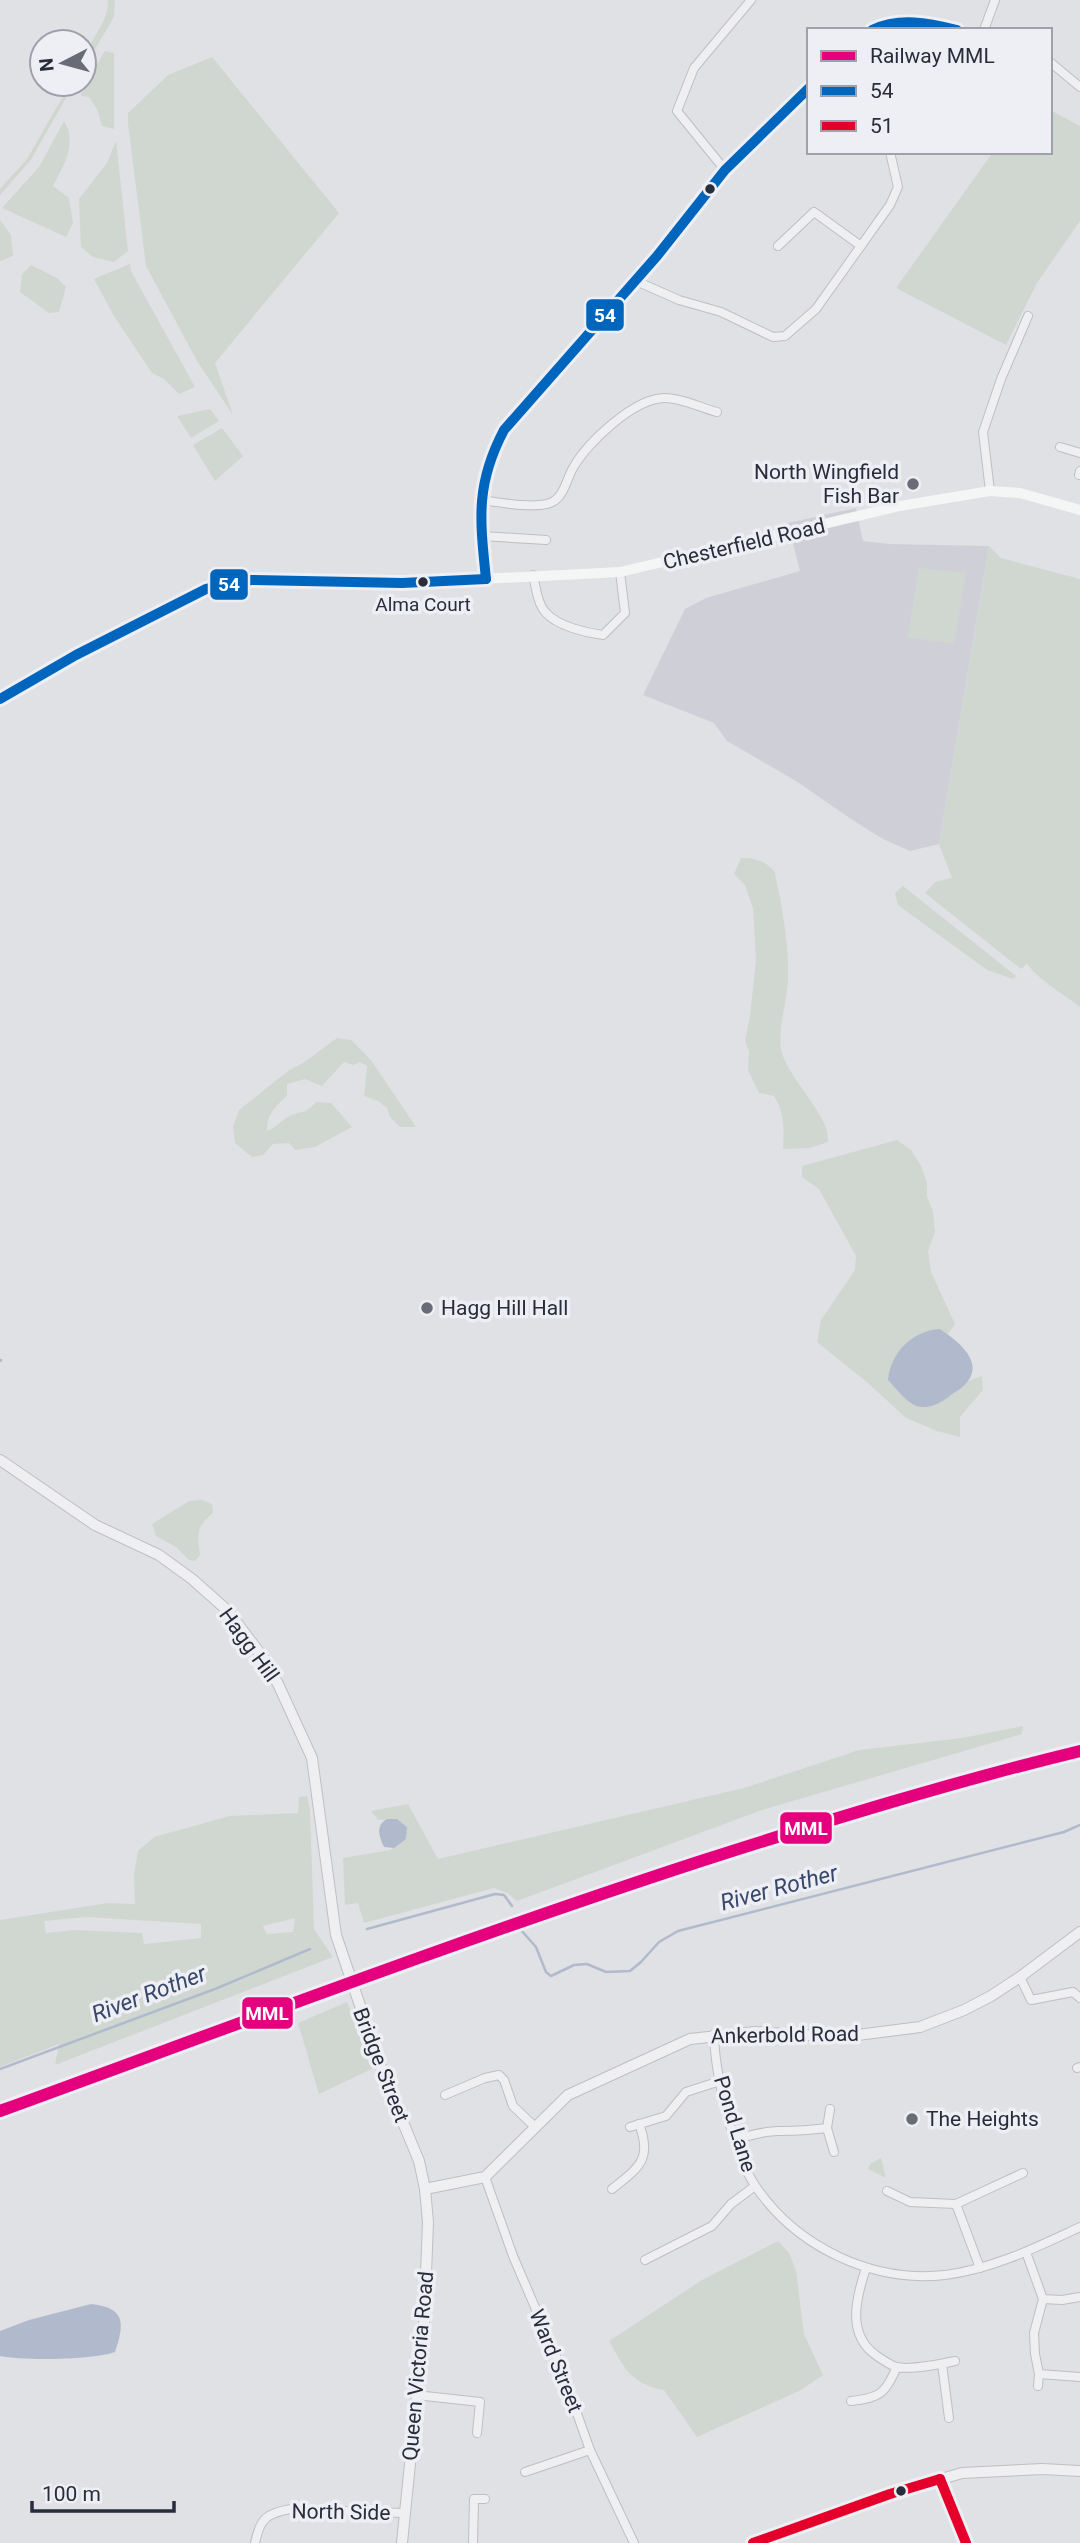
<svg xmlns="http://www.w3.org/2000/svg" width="1080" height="2543" viewBox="0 0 1080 2543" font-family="Roboto,sans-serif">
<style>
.built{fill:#cfd0d7}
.green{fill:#d0d7d0;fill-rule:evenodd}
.water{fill:#b1bacc}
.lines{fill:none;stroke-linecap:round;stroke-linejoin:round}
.stream{stroke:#b1bacc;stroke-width:2.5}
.minor-casing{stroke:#bebfc2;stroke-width:10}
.tertiary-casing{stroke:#bebfc2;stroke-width:12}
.minor{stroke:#efeff2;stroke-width:8}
.tertiary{stroke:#efeff2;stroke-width:10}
.secondary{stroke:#f4f5f5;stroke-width:10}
.rail{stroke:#c9c9cc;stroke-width:2.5;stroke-dasharray:3.5 7;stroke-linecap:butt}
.bus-1-casing{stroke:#edeff4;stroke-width:16}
.bus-2-casing{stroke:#edeff4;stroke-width:16}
.bus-1{stroke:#0065bd;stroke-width:10}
.bus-2{stroke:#e4002b;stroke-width:10}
.rail-1-casing{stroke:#edeff4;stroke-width:18}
.rail-1{stroke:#e5007d;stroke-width:12}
.bus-dot{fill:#292d3b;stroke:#edeff4;stroke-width:2.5}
.poi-dot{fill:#696c76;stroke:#edeff4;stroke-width:2.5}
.labels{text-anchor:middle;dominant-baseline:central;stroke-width:7;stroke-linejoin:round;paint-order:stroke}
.bus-label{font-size:19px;fill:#292d3b;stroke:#edeff4}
.poi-label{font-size:21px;fill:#292d3b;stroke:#edeff4;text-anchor:start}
.street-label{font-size:21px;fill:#292d3b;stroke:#edeff4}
.water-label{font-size:23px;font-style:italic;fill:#38476a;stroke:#edeff4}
.line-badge{stroke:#edeff4;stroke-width:2.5}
.badge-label{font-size:19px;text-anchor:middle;font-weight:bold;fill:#fff}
</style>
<rect width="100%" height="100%" fill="#e0e1e4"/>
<!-- built -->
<polygon class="built" points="856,508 863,541 889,544 989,546 939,844 910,851 883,839 854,821 796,781 727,741 714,723 643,695 685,609 706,598 800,571 788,523"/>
<!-- green -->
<g class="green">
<path d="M108 0H115L114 17 84 68C84 43 109 25 108 0Z"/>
<polygon points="105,51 114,53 114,129 102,126 97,109 89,97 81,96 82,89"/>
<polygon points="212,57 339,213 215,363 233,415 197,361 146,266 128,124 128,113 168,75"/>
<polygon points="70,84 74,84 30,161 0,195 0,189 27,159"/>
<polygon points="1050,110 1080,126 1080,221 1037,283 1006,345 896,288 993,152 1050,152"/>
<path d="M64 121C78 143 63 167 53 186L69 198 73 223 66 237 2 208 39 167Z"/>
<polygon points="116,141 128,251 114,262 93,257 81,247 79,199 107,163"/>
<polygon points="0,220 11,235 13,256 0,261"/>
<polygon points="130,264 131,271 195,387 179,394 164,379 152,373 114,316 94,279"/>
<polygon points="31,265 57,278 66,287 59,312 49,313 20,292 22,274"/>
<polygon points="210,409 219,421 191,438 177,416"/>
<polygon points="222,428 243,456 215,481 193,445"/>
<path d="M989 546 1001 558 1080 579V1007C1062 993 1041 982 1027 964L1021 969 925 893 935 882 952 878 939 844Z"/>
<polygon points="919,568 966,573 954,644 908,637"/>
<path d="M741 858C756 858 765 861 775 872 776 884 780 893 781 904 785 927 789 954 788 978 788 1001 776 1031 782 1053 789 1079 831 1117 828 1142L809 1148 783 1149C784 1130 785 1113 774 1096L759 1093 748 1070 749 1052 745 1040 750 1016 756 960 753 908 745 885 734 874Z"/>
<polygon points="903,886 1016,976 1013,979 987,970 898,905 895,893"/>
<path d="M337 1038 351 1040 371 1060 416 1127H400L390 1117 387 1108 378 1101 364 1096 367 1066 360 1062 353 1065 344 1062 322 1086 305 1079 287 1084V1096C275 1107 267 1114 267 1131 275 1128 279 1123 286 1118 299 1110 304 1116 316 1102L331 1103 352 1127 315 1147 295 1150 289 1143 273 1144 263 1155 252 1157 235 1143 233 1126 239 1110 288 1071 303 1063Z"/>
<polygon points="897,1140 911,1150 921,1166 927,1183 927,1197 933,1212 935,1232 928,1251 931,1272 955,1324 948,1334 940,1329 949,1397 968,1381 982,1376 983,1390 960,1417 960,1437 937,1431 906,1418 868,1383 817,1342 821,1320 855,1270 856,1256 819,1189 802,1177 802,1166"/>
<path d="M202 1500 212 1504 213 1513C196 1527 197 1534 200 1555L195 1561 189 1560 176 1547 156 1536 152 1524 189 1501Z"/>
<polygon points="1023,1726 1022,1734 762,1810 517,1901 507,1893 494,1888 364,1923 358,1903 345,1905 343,1858 390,1850 405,1839 407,1827 397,1819 378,1820 371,1811 408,1804 438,1859 744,1788 859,1750 962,1738"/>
<path d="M307 1796 310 1810 314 1929 333 1957 55 2065 59 2044 0 2067V1920L108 1903 135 1904 134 1875 138 1851 154 1837 230 1816 298 1813 299 1797ZM85 1917 201 1924V1938L144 1944 142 1933 75 1930 46 1933 44 1921ZM295 1918 293 1932 267 1934 263 1926Z"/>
<polygon points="347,2002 374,2068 319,2094 298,2023"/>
<polygon points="881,2158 886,2178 868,2169 870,2164"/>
<path d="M778 2241 789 2253 796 2271 804 2334 823 2375 801 2390 697 2437 664 2390C631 2384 624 2368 609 2341L702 2280Z"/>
</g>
<!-- water -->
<g class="water">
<path d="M940 1329C955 1339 984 1360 968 1381 965 1386 957 1391 951 1395 944 1401 932 1408 922 1407 908 1406 897 1389 888 1380 891 1352 912 1331 940 1329Z"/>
<path d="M387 1819H397L407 1827 406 1839 394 1848 384 1847C379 1836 375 1826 387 1819Z"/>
<path d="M91 2304C125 2308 125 2322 115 2352 93 2360 23 2361 0 2356V2331L29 2320Z"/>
</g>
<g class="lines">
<!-- stream -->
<g class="stream">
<polyline points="0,1361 1,1360"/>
<polyline points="367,1929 495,1894 504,1895 512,1906"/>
<polyline points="521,1930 536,1947 546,1972 551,1976 574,1965 587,1964 606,1972 630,1971 641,1962 659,1942 678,1931 1064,1832 1080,1825"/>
<polyline points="0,2069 215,1989 310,1949"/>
</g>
<defs>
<g id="minor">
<path d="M871 30C898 15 930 23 958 30"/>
<polyline points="984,30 995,0"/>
<polyline points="1050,62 1080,87"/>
<polyline points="725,170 677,111 694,68 751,0"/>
<polyline points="778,246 814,212 861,246"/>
<polyline points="636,281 679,300 721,312 773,337 785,336 816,309 890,205 898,187 890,152"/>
<polyline points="1060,447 1080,453"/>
<polyline points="1079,475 1080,471"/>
<polyline points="990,491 983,432 1001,379 1028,316"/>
<path d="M480 500C498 502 533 509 550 503 564 498 566 480 573 468 587 443 634 398 665 398 682 398 701 408 717 412"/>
<polyline points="482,536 546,540"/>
<path d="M533 575C536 587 537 603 546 613 558 626 586 633 603 635L625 613 620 572"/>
<path d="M486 579C480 519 472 484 504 430L657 256 725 170 809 88"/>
<polyline points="1020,1977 1031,2000 1073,1992 1080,1998"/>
<path d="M714 2034C715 2075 733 2153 756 2187 797 2247 872 2283 945 2275 993 2269 1037 2247 1080 2227"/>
<polyline points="1077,2068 1080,2067"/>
<polyline points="445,2095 485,2078 499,2075 504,2080 513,2106 534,2126"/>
<polyline points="630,2127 666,2116 686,2092 720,2081"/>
<polyline points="827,2128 834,2152"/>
<path d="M735 2139C750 2136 766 2130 781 2131 797 2131 811 2130 827 2128L830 2109"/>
<polyline points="485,2177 513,2256 559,2363 590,2450 634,2543"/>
<path d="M612 2189C638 2168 653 2160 639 2124"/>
<polyline points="887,2191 910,2202 956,2204 1023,2173"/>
<polyline points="956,2204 980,2268"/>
<polyline points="1026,2252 1043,2299 1034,2333 1035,2354 1039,2374 1038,2386"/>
<polyline points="645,2260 712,2226 731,2204 755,2186"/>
<path d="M866 2268C856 2298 846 2335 877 2356 883 2360 890 2365 896 2367 910 2370 941 2364 955 2361"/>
<polyline points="1043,2299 1062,2300 1080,2297"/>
<polyline points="942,2364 949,2418"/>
<polyline points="1039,2374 1080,2377"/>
<polyline points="416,2395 480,2402 477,2433"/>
<path d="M851 2401C882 2397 884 2394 897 2367"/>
<polyline points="525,2472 590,2450"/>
<polyline points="940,2479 966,2543"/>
<path d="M255 2543C260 2519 266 2513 291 2509L404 2513"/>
<polyline points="473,2543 474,2499 485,2499"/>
</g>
<g id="tertiary">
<polyline points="0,1460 95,1525 159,1555 192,1579 228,1611 262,1656 278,1684 312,1758 336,1935 385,2079 419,2161 425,2189 428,2222 424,2325 402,2543"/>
<polyline points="425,2189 485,2177 568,2095 690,2039 755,2032 842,2037 920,2027 964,2010 991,1996 1020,1977 1080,1932"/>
<polyline points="753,2543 890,2494 962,2473 1042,2469 1080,2471"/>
</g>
</defs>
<!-- minor casing -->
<use href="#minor" class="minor-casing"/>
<!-- tertiary casing -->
<use href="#tertiary" class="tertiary-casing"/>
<!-- minor -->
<use href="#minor" class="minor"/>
<!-- tertiary -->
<use href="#tertiary" class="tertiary"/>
<!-- secondary -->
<polyline class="secondary" points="0,699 76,655 206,589 251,580 402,583 620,572 900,506 990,491 1020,493 1080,510"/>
<!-- rail -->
<polyline class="rail" points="194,2041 278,2015"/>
<defs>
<g id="bus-1">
<path d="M872 30C900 17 928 23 957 30"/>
<path d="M486 579C480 520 475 485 504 430L657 256 725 170 809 88"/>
<polyline points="0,699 76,655 206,589 251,580 402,583 486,579"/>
</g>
<g id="bus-2">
<polyline points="940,2479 966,2543"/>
<polyline points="753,2543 890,2494 940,2479"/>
</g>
</defs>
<!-- bus-1 casing -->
<use href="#bus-1" class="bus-1-casing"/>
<!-- bus-2 casing -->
<use href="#bus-2" class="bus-2-casing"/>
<!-- bus-1 -->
<use href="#bus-1" class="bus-1"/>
<!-- bus-2 -->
<use href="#bus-2" class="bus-2"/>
<defs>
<path id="rail-1" d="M0 2111C233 2026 465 1938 701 1861 826 1821 952 1782 1080 1751"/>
</defs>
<!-- rail-1 casing -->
<use href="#rail-1" class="rail-1-casing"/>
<!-- rail-1 -->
<use href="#rail-1" class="rail-1"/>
</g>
<!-- markers -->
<g class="bus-dot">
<circle cx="710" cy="189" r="6"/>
<circle cx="423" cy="582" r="6"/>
<circle cx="901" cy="2491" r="6"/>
</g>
<g class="poi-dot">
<circle cx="913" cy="484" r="7"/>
<circle cx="427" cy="1308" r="7"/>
<circle cx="912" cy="2119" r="7"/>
</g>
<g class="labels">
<!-- bus labels -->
<g class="bus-label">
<text x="423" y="604">Alma Court</text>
</g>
<!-- poi labels -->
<g class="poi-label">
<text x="899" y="472" text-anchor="end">North Wingfield<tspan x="899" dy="24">Fish Bar</tspan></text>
<text x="441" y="1308">Hagg Hill Hall</text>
<text x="926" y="2119">The Heights</text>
</g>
<!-- street labels -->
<g class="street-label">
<text transform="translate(744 544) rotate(-13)">Chesterfield Road</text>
<text transform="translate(249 1645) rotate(54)">Hagg Hill</text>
<text transform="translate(785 2035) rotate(-1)">Ankerbold Road</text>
<text transform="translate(381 2065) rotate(69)">Bridge Street</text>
<text transform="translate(735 2124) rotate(73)">Pond Lane</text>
<text transform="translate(556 2361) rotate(68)">Ward Street</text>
<text transform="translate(418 2366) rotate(-85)">Queen Victoria Road</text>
<text transform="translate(341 2512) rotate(1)">North Side</text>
</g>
<!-- water labels -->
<g class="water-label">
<text transform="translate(779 1888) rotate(-15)">River Rother</text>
<text transform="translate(149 1994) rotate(-21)">River Rother</text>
</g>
</g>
<g class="line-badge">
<rect x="585" y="298" width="40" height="34" rx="7" fill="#0065bd"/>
<rect x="209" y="568" width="40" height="33" rx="7" fill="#0065bd"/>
<rect x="779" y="1811" width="54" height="34" rx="7" fill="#e5007d"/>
<rect x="241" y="1996" width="53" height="34" rx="7" fill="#e5007d"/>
</g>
<g class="badge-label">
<text x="605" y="322">54</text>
<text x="229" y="591">54</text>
<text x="806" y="1835">MML</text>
<text x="267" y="2020">MML</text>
</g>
<!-- legend -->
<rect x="807" y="28" width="245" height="126" fill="#edeff4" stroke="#9fa1aa" stroke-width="2"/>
<rect x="821" y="51" width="35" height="10" fill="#e5007d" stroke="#9fa1aa" stroke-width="2"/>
<text x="870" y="63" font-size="21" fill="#292d3b">Railway MML</text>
<rect x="821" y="86" width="35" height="10" fill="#0065bd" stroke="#9fa1aa" stroke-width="2"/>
<text x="870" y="98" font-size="21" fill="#292d3b">54</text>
<rect x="821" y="121" width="35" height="10" fill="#e4002b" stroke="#9fa1aa" stroke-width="2"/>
<text x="870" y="133" font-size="21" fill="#292d3b">51</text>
<!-- north arrow -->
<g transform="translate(63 63) rotate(264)"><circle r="33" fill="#edeff4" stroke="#9fa1aa" stroke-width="2"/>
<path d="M0-5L12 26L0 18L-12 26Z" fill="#696c76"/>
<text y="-10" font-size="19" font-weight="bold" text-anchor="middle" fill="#292d3b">N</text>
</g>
<!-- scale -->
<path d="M32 2501v10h142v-10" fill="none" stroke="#292d3b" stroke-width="3.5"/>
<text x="42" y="2501" font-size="21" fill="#292d3b" stroke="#edeff4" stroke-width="5" paint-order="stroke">100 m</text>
</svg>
